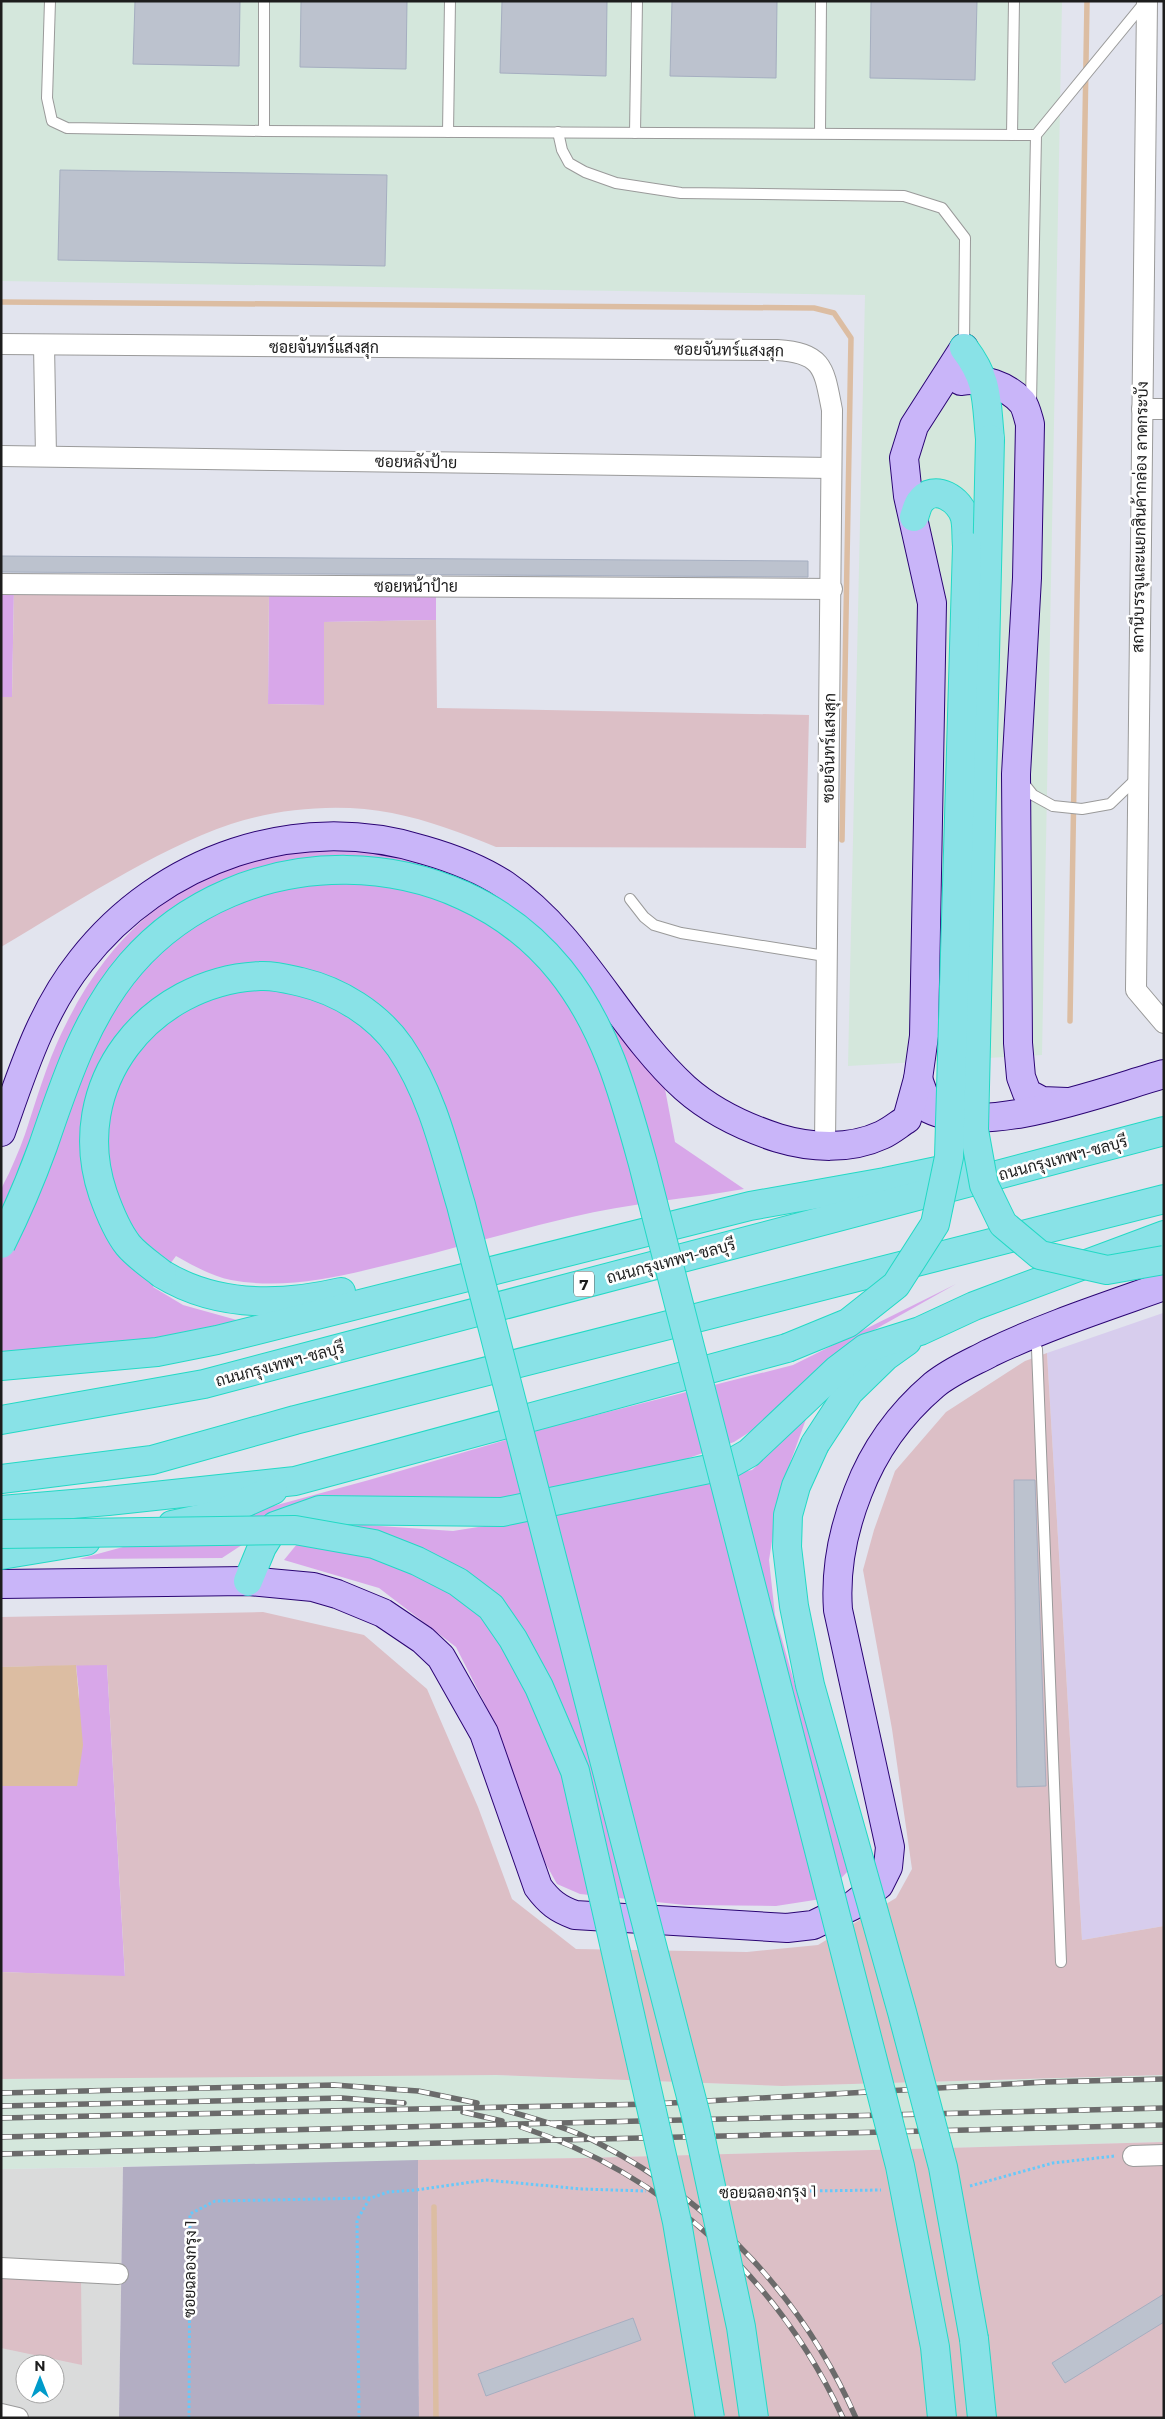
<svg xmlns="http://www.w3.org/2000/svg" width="1165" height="2419" viewBox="0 0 1165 2419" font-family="Montserrat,Sarabun,sans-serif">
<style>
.residential{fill:#dadbdb;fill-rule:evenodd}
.industrial{fill:#d4e7dc}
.construction{fill:#b3aec3}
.farmland{fill:#d7cded}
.grass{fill:#d8a7e9}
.wetland{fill:#dcbfc6}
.water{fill:#dcbda2}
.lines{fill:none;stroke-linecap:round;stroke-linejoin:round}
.stream{stroke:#dcbda2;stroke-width:5.5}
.building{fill:#bcc2ce;stroke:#a5aec0}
.service-casing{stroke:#9a9a9a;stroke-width:12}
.minor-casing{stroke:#9a9a9a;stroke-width:22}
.secondary-casing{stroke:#2a0473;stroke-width:30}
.motorway-casing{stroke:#23d9c5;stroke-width:30}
.path{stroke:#67c9fa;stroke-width:3;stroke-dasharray:2.5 2.5;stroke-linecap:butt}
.service{stroke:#fff;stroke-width:10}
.minor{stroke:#fff;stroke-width:20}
.secondary{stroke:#c9b5f9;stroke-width:28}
.motorway{stroke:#89e2e7;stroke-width:28}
.rail-casing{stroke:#6b6b6b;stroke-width:5.5}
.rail{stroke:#fff;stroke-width:4;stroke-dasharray:11;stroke-linecap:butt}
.motorway-bridge-casing{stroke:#23d9c5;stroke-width:30;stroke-linecap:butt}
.motorway-bridge{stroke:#89e2e7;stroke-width:28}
.labels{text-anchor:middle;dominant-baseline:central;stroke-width:5;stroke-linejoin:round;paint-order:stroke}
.shield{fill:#fff;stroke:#616161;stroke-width:1}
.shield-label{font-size:15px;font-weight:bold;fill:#1d1d1d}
.street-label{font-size:16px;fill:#1d1d1d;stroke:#fff}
</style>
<rect width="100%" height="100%" fill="#e2e4ee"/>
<!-- residential -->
<path class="residential" d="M123 2167 119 2418H1V2169ZM25 2364H55V2394H25Z"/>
<!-- industrial -->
<g class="industrial">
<polygon points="1,1 1062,1 1042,1055 848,1066 865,295 1,281"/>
<polygon points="276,2075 496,2075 782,2086 1164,2075 1164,2142 584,2158 1,2169 1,2079"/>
</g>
<!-- construction -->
<polygon class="construction" points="418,2160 419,2418 119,2418 123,2167"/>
<!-- farmland -->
<polygon class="farmland" points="1163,1313 1164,1926 1082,1940 1047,1353"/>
<!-- grass -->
<g class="grass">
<polygon points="14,589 12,697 1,697 1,590"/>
<polygon points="269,590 436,591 436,620 324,622 324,705 268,704"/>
<path d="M321 850H358L399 855 449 869 486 888 518 908 600 1003 628 1047 665 1089 675 1142 744 1189C687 1199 629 1203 572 1217 517 1230 462 1246 407 1260 350 1274 291 1291 231 1280 211 1276 194 1266 176 1256L153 1287 183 1305 244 1322 146 1339 1 1354C1 1316 1 1279 1 1241 1 1225 0 1207 1 1192 2 1185 7 1178 10 1171 17 1155 24 1139 29 1122 40 1088 51 1052 68 1020 122 914 202 860 321 850Z"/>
<polygon points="956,1284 874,1330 807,1379 762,1424 734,1442 666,1466 499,1502 306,1503 222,1558 79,1559 369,1480 557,1425 793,1365"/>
<polygon points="806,1419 780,1491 769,1560 775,1615 848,1871 821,1899 776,1906 685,1905 580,1894 557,1884 532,1839 490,1714 456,1647 379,1588 284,1560 297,1544 336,1523 453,1531 579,1511 752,1470"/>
<polygon points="76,1665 107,1665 125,1977 1,1972 1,1786 77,1786 79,1694"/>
</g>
<!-- wetland -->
<g class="wetland">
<path d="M14 589 269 590 268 704 324 705V622L436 620 437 708 809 715 806 848 496 847C462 833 428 820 392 813 341 803 280 808 231 824 152 851 73 905 1 947V697H12Z"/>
<polygon points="1047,1353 1082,1940 1164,1926 1164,2075 782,2086 496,2075 1,2079 1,1972 125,1976 107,1665 1,1667 1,1617 263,1612 364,1635 427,1689 478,1807 512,1899 576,1949 747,1952 818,1945 896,1898 912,1869 892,1729 863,1570 874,1530 895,1471 946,1412 1025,1361"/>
<polygon points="1164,2142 1164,2418 419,2418 418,2160 584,2158"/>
<polygon points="1,2274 81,2279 82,2365 1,2348"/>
</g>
<!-- water -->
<polygon class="water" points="76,1665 83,1745 77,1786 1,1786 1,1667"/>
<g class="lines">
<!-- stream -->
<g class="stream">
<polyline points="1,302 814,308 834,313 851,338 842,840"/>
<polyline points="1070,1021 1087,1"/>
<polyline points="434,2207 436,2418"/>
</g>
</g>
<!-- building -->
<g class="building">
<polygon points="135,1 240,1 239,66 133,64"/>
<polygon points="301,1 407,1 406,69 300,67"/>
<polygon points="502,1 607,1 606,76 500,73"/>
<polygon points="672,1 777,1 776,78 670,76"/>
<polygon points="871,1 977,1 975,80 870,78"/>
<polygon points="60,170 387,175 385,266 58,260"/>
<polygon points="1,556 808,561 808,577 1,572"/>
<polygon points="1014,1480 1035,1480 1046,1786 1017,1787"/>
<polygon points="1164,2294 1164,2322 1065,2383 1052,2363"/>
<polygon points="633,2318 641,2340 486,2396 478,2374"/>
</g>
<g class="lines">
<defs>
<g id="service">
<polyline points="50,1 47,98 52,121 67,128 264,131 1036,135"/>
<polyline points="264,1 264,131"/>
<polyline points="448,132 450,1"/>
<polyline points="558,132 562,150 569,163 585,172 616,183 681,193 904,196 942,208 965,238 964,347"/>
<polyline points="635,133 637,1"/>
<polyline points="820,133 821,1"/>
<polyline points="1012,135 1014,1"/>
<polyline points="1031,403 1036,135 1145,2"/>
<polyline points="1022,781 1033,795 1053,806 1082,809 1110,804 1136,779"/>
<polyline points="630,899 644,917 654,925 681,933 825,956"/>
<polyline points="1037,1349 1061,1962"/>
</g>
<g id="minor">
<polyline points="1147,1 1136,990 1164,1023"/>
<path d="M1 344 777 350C824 353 824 369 832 410L825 1146"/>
<polyline points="44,345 46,456"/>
<polyline points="1142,409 1164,409"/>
<polyline points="1,456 831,468"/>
<polyline points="1,584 832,589"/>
<polyline points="1133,2156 1164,2155"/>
<polyline points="1,2268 118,2274"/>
<polyline points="1,2414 18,2418"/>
</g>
<g id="secondary">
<path d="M961 381C982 377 1008 386 1022 402 1026 407 1028 417 1030 424L1027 578 1016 774 1018 1043 1021 1077 1027 1093 1042 1101 1067 1102"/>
<path d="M918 1079 929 1109C986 1137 1104 1091 1164 1074"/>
<path d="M1 1132C22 1073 41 1011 81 961 161 858 298 811 424 850 452 858 481 869 505 885 581 937 618 1027 685 1088 712 1112 744 1127 778 1138 811 1148 850 1150 882 1135 891 1131 899 1124 907 1119L918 1079 924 1036 932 603 908 496 904 458 914 426 964 348"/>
<path d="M1 1584 248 1581 313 1587 337 1594 383 1613 423 1640 441 1657 484 1733 538 1887C549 1902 558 1909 575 1915L787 1928 813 1925 852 1906 879 1885 888 1867 890 1847 838 1610C835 1569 843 1530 858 1492 874 1450 900 1414 934 1385 951 1371 971 1363 990 1353 1046 1326 1105 1307 1164 1286"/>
</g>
<g id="motorway">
<path d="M964 348C989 381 986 399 990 439"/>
<path d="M914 517C916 512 917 506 920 502 934 482 961 500 965 518 967 527 966 537 967 546"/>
<path d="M162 1274C216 1307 281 1306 341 1292"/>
<polyline points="1,1366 157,1352 217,1340 750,1206 885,1182 956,1167"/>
<polyline points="1,1420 204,1384 1164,1131"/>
<polyline points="815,1444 849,1392 886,1356 907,1341"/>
<polyline points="1,1479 152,1460 295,1420 1164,1199"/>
<polyline points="1,1510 108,1501 295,1481 787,1348"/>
<polyline points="172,1525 218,1515 273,1490"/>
<polyline points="1,1555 86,1541"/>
<polyline points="248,1581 262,1547 275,1526 320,1510 502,1512 728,1465 749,1453 837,1370 866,1348 920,1331 974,1306 1164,1235"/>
<polyline points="974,2339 982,2418"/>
</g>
</defs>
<!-- service casing -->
<use href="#service" class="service-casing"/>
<!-- minor casing -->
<use href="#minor" class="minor-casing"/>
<!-- secondary casing -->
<use href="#secondary" class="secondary-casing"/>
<!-- motorway casing -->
<use href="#motorway" class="motorway-casing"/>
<!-- path -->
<g class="path">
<polyline points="970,2186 1053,2163 1115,2156"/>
<polyline points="735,2192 881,2190"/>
<polyline points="189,2418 190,2214 215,2201 371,2198 388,2192 416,2190 486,2180 582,2189 646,2191"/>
<polyline points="359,2418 357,2220 370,2198"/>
</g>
<!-- service -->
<use href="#service" class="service"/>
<!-- minor -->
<use href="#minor" class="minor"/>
<!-- secondary -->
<use href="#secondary" class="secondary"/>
<!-- motorway -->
<use href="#motorway" class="motorway"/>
<defs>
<g id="rail">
<polyline points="1,2093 334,2085 418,2091 477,2103"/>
<polyline points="1,2106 342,2098 404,2103"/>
<path d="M504 2110C536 2119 570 2128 600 2144 715 2203 804 2300 856 2418"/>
<polyline points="463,2112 502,2121"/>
<polyline points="1,2118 653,2104 1045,2082 1164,2079"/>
<path d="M521 2127C666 2174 779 2280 843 2418"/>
<polyline points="1,2137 1164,2108"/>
<polyline points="1,2154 1164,2125"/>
</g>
</defs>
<!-- rail casing -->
<use href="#rail" class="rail-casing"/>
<!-- rail -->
<use href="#rail" class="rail"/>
<defs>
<g id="motorway-bridge">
<polyline points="990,439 974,1130 984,1185 1003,1224 1040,1255 1107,1270 1164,1260"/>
<path d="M1 1244C17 1212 31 1179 43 1146 65 1082 86 1016 131 964 241 837 453 838 560 970 606 1027 624 1095 643 1164L900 2166 935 2347 942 2418"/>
<path d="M162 1274C151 1265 137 1256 128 1245 117 1231 109 1211 103 1194 66 1085 149 981 260 976 274 975 288 979 301 982 339 991 377 1014 400 1047 432 1094 445 1151 461 1205L696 2116 741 2327 754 2418"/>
<polyline points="787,1348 848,1323 896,1285 935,1224 949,1157 967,546"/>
<polyline points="815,1444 796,1486 788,1515 787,1547 794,1606 810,1685 902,2012 943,2167 974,2339"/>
<polyline points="1,1534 295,1530 374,1544 417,1561 458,1582 491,1607 513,1639 539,1687 575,1771 677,2222 710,2418"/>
</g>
</defs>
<!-- motorway-bridge casing -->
<use href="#motorway-bridge" class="motorway-bridge-casing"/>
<!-- motorway-bridge -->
<use href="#motorway-bridge" class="motorway-bridge"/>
</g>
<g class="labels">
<!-- shield labels -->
<rect class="shield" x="574" y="1271.5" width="20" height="25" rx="4"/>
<g class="shield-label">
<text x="584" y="1284">7</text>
</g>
<!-- street labels -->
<g class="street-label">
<text x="324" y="347">ซอยจันทร์แสงสุก</text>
<text transform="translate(729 350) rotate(1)">ซอยจันทร์แสงสุก</text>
<text transform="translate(416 462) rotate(1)">ซอยหลังป้าย</text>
<text transform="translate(1140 517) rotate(-89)">สถานีบรรจุและแยกสินค้ากล่อง ลาดกระบัง</text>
<text x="416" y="586">ซอยหน้าป้าย</text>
<text transform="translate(829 748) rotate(-89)">ซอยจันทร์แสงสุก</text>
<text transform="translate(1063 1158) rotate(-15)">ถนนกรุงเทพฯ-ชลบุรี</text>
<text transform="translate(671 1261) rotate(-15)">ถนนกรุงเทพฯ-ชลบุรี</text>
<text transform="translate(280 1364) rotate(-15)">ถนนกรุงเทพฯ-ชลบุรี</text>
<text transform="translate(768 2192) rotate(-1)">ซอยฉลองกรุง 1</text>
<text transform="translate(190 2269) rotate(-89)">ซอยฉลองกรุง 1</text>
</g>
</g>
<!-- border -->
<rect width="1165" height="2419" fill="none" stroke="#1d1d1d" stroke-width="5"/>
<!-- north arrow -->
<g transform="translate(40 2379)"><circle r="24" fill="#ffffff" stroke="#a5a5a5"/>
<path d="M0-4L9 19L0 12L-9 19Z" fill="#009bca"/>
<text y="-8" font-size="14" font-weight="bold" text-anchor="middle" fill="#1d1d1d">N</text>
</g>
</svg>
